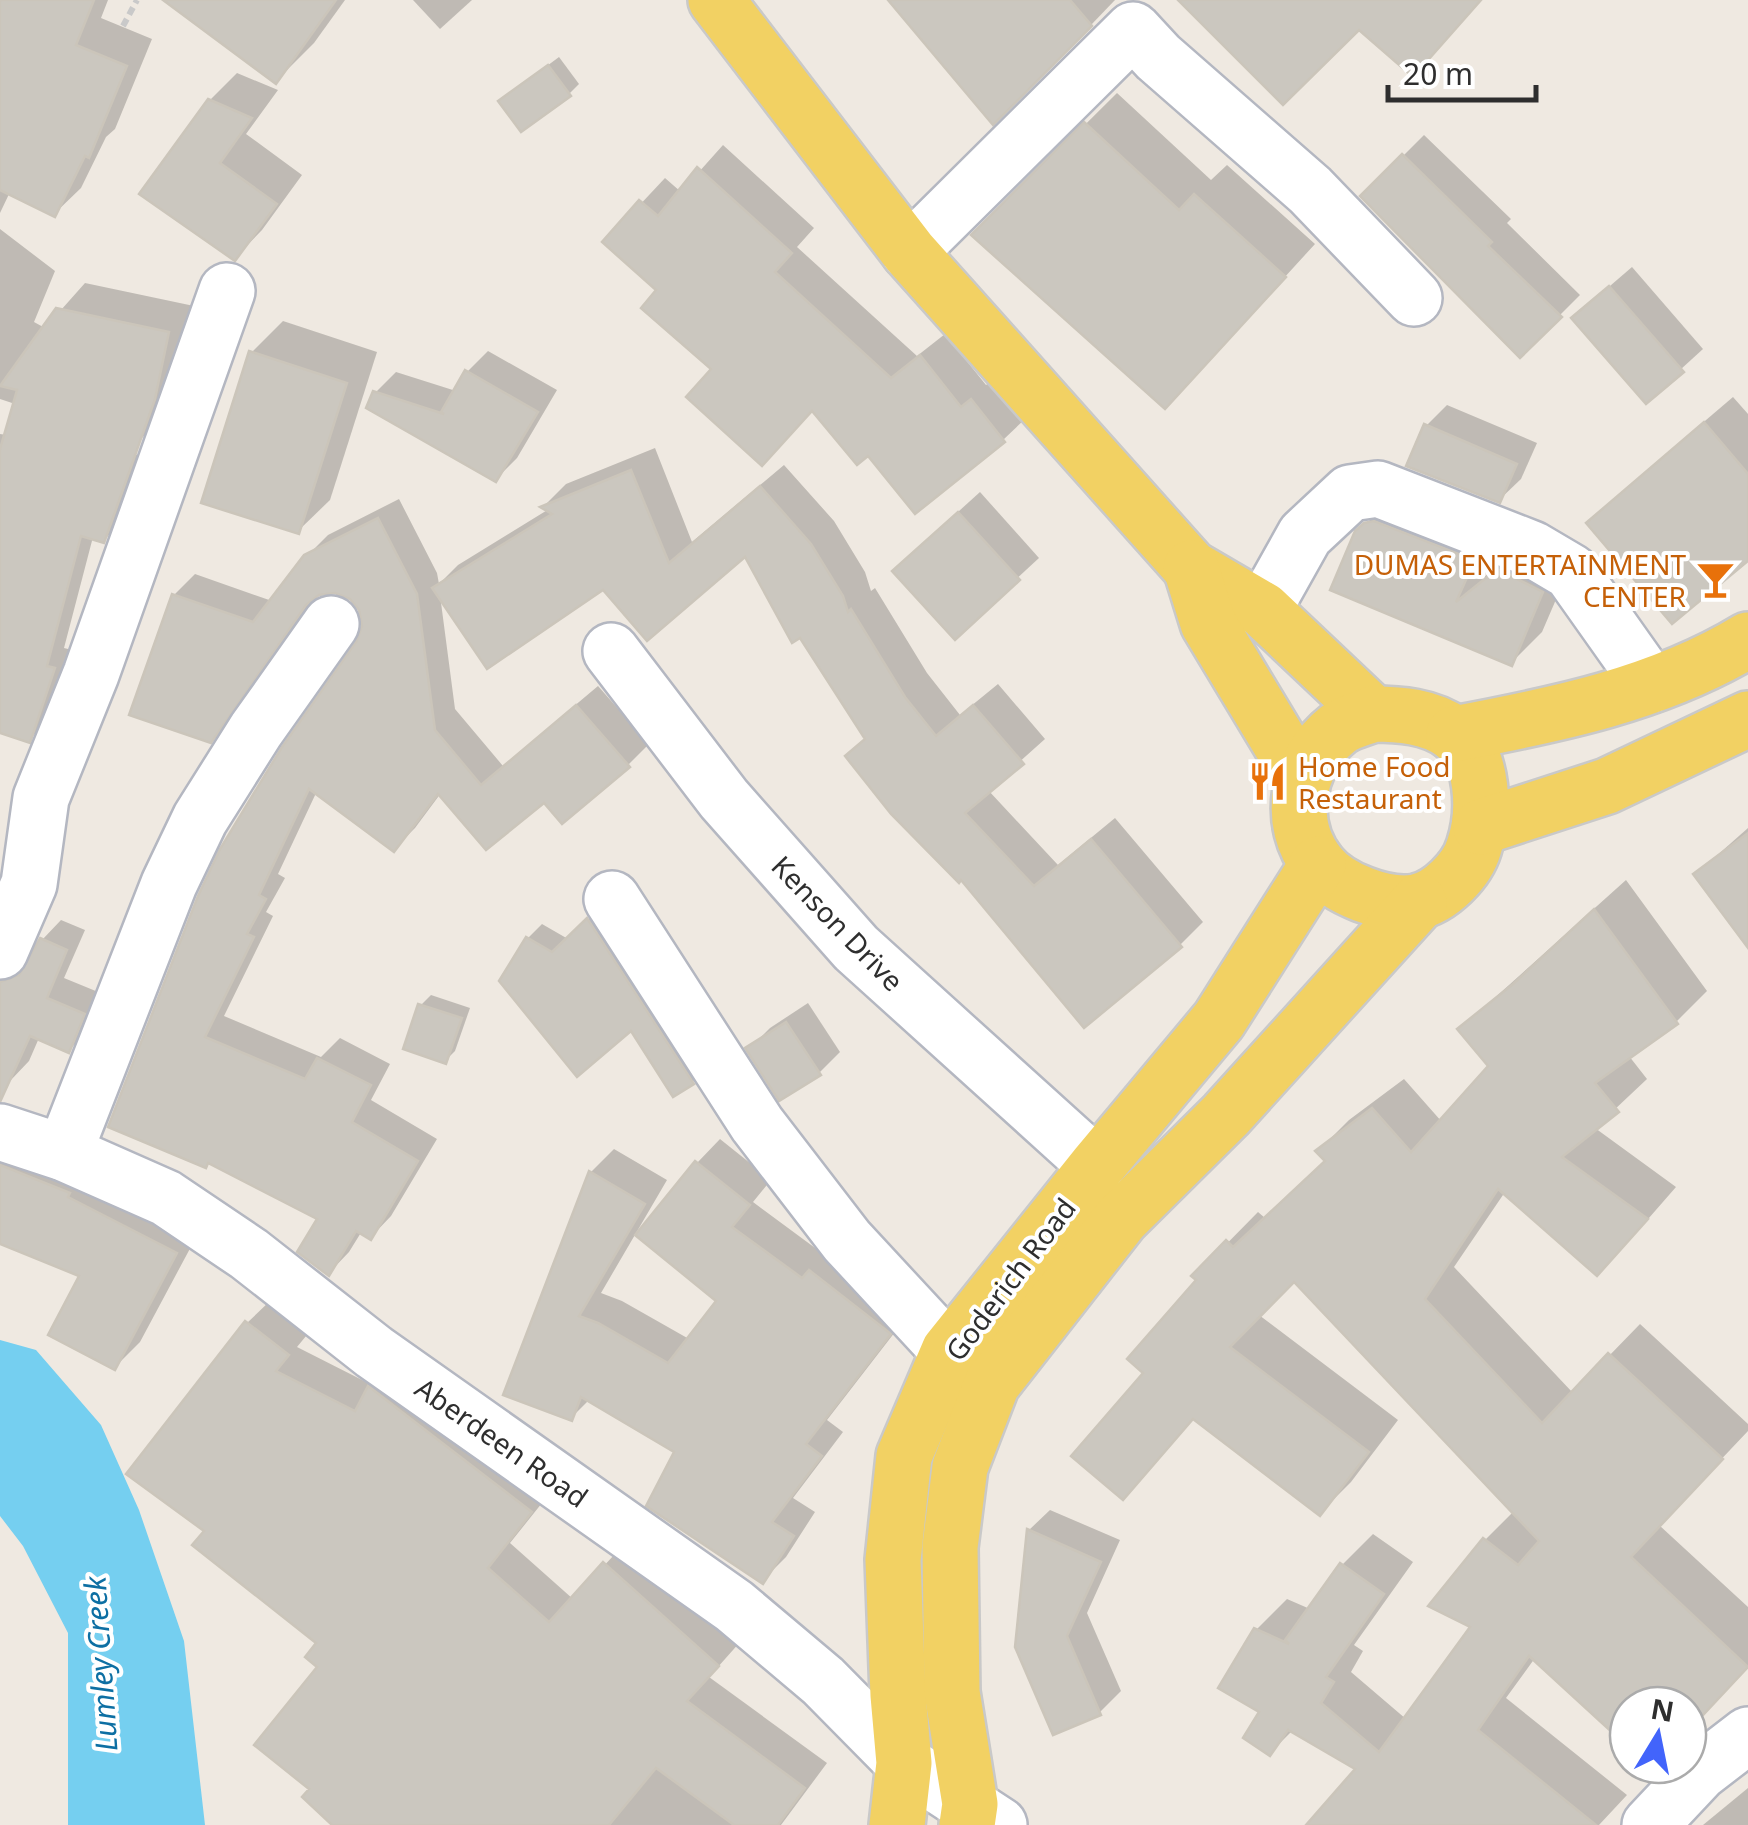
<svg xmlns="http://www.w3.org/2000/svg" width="1748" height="1825" viewBox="0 0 1748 1825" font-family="'Noto Sans',sans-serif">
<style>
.water{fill:#75cff0}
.shadow{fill:#0003}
.building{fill:#cbc7bf;stroke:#cbc5ba;stroke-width:2.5}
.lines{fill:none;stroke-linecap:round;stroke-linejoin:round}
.minor-casing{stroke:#b4b7c1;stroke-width:60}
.major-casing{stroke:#c9c9c9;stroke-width:60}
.path{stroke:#c9c9c9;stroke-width:6;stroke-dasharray:8 5;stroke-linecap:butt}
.minor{stroke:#fff;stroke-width:55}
.major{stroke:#f2d163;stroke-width:55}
.labels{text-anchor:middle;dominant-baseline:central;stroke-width:8;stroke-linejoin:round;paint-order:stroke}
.food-label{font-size:28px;fill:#c56008;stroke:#fff;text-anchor:end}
.street-label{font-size:28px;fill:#2e2e2e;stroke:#fff}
.water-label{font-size:30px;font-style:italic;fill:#0d6fa3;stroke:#fff}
</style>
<rect width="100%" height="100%" fill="#efe9e1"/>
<!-- water -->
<polygon class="water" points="0,1340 36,1350 101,1425 139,1510 184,1641 205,1825 68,1825 68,1633 23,1546 0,1516"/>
<!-- shadow -->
<g class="shadow">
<polygon points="0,0 108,0 101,18 152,39 115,129 106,137 81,188 54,214 10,192 0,213"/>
<polygon points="202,0 345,0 314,43 276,81"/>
<polygon points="413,0 472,0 440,29"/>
<polygon points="891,0 1115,0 1091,25"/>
<polygon points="559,57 579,84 569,94 512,92"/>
<polygon points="237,73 278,90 246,134 302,175 262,230 235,258 209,101"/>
<polygon points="1117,93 1211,180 1227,165 1315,244 1196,374 974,235"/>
<polygon points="1424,135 1511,219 1507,223 1580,295 1520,355 1363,196"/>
<polygon points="723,145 814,228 797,247 917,356 945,334 986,385 996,378 1027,417 1003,440 868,453 814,408 715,369 660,290 605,242 665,178 681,192"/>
<polygon points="0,229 55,271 34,322 45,328 85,283 194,306 162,418 136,444 0,399"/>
<polygon points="1632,267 1703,349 1646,401 1596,298"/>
<polygon points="283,321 377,352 330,500 298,531 251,353"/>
<polygon points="488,351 557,390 517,458 496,479 375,393 396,372 456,391 467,372"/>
<polygon points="1733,397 1748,414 1748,557 1589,523 1617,496"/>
<polygon points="1447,405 1537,443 1521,479 1499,500 1426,426"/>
<polygon points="0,434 145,456 122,522 104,540 93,537 64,648 72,650 47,722 29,740 0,731"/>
<polygon points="655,448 692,542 784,465 834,521 865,572 871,591 875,588 927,673 960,715 998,684 1045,739 988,790 1058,865 1115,818 1203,922 1180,945 962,876 848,756 867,737 745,553 603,587 440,595 455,709 503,766 598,686 649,744 628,765 544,799 441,793 415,828 394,849 317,791 278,874 285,878 266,912 273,916 224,1016 321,1057 340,1038 390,1064 371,1100 437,1139 391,1216 371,1237 362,1231 349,1252 329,1273 320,1218 210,1161 111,1126 365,626 361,609 350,596 333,590 318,593 232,719 210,740 174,595 195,574 272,601 306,557 328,535 399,499 437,573 439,584 458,565 549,509 544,506 566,484"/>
<polygon points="980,492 1039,558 955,636 916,550"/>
<polygon points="1398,492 1504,529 1483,578 1530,539 1573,560 1542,632 1511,663 1358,532"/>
<polygon points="1748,828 1748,944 1696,874"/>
<polygon points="1626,880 1707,991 1676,1022 1629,1056 1647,1079 1595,1128 1676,1187 1628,1242 1505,1192 1454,1267 1573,1393 1640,1324 1748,1424 1748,1431 1659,1525 1748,1607 1748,1666 1688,1730 1688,1705 1628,1705 1628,1744 1535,1658 1506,1698 1627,1795 1599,1825 1317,1825 1359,1768 1293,1730 1270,1753 1263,1712 1256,1630 1287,1599 1310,1609 1342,1565 1373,1534 1413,1562 1354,1645 1363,1651 1351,1672 1406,1719 1473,1626 1485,1540 1514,1511 1294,1279 1259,1315 1398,1420 1351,1482 1320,1513 1195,1417 1122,1497 1146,1372 1199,1280 1195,1276 1258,1212 1265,1218 1327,1160 1318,1151 1349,1120 1404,1079 1442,1122 1491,1066 1460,1029"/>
<polygon points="603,906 707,1068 692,1082 528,938 542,924 568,939"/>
<polygon points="61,920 85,930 64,978 103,994 88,1031 69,1050 39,1038 29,1061 10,1081 0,1077 0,980 18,963 26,963 42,940"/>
<polygon points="431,995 470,1008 455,1051 445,1061 421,1005"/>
<polygon points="808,1003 840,1052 819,1073 749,1049 770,1028"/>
<polygon points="720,1139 771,1180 753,1202 826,1256 912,1310 827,1420 843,1432 793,1498 815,1512 786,1557 762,1581 677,1452 589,1400 571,1418 506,1394 591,1172 614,1149 667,1180 601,1293 622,1301 689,1339 719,1301 697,1163"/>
<polygon points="0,1143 201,1228 140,1342 115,1367 82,1275 0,1241"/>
<polygon points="271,1300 311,1330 297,1347 372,1385 393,1364 554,1488 510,1543 573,1599 628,1540 741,1641 709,1677 827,1763 781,1825 336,1825 313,1789 319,1642 207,1530 247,1323"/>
<polygon points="1050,1510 1120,1540 1087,1613 1121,1691 1100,1712 1054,1732 1029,1530"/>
<polygon points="1748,1788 1748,1825 1703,1825"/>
</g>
<!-- building -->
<g class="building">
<polygon points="0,0 94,0 76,45 127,66 89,158 85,156 55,217 0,190"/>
<polygon points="163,0 336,0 276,84"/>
<polygon points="888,0 1070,0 1092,26 993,125"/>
<polygon points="1178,0 1481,0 1413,77 1359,30 1283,105"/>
<polygon points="548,65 571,96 521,132 498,101"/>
<polygon points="208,99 252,118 220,163 277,204 235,261 139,194"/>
<polygon points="1084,122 1179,210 1194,194 1286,277 1165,409 971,235"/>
<polygon points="1402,154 1492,242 1488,246 1562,317 1520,358 1360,196"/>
<polygon points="697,167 792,253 775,272 891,378 920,355 961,407 971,399 1005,442 915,514 868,456 857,465 812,411 762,466 686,397 711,369 641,308 656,290 602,242 639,200 658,216"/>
<polygon points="1609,286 1684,372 1646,404 1571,318"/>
<polygon points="56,308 169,332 155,399 104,543 81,536 47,666 55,668 30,743 0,733 0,449 17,390 0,386"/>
<polygon points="249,351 347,383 299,534 201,503"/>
<polygon points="465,370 538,412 496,482 366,408 373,391 444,414 441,412"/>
<polygon points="1704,422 1748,474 1748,561 1672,624 1586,523"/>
<polygon points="1424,424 1517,464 1500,503 1406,466"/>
<polygon points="631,470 669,563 760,486 811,544 843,596 848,612 851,609 905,697 936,736 973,705 1024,764 965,813 1034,886 1091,839 1182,947 1084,1028 961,880 959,883 891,814 845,756 865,739 800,638 792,643 745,557 647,641 603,590 487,669 432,588 552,514 540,507"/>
<polygon points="958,512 1020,580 955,640 892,571"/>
<polygon points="378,518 417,594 435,730 481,785 576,705 630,767 562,824 544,803 486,850 438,794 394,852 309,789 259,895 266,899 247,934 254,937 205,1037 305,1079 317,1058 371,1085 352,1122 418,1161 371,1240 356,1231 329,1276 297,1252 317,1219 208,1163 206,1168 108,1127 198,896 220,849 282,747 356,642 362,626 359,610 350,599 335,593 319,595 306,605 211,743 129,715 172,594 253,622 304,555"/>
<polygon points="1374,521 1475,560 1456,602 1497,569 1543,592 1512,666 1330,590 1355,531 1364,523"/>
<polygon points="1748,833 1748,948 1693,874"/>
<polygon points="1594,909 1678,1024 1595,1083 1619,1112 1562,1157 1648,1219 1597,1276 1498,1189 1425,1299 1542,1423 1608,1353 1723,1459 1631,1557 1748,1667 1688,1731 1688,1705 1628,1705 1628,1747 1529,1656 1478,1730 1596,1825 1306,1825 1355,1769 1288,1730 1270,1756 1243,1738 1259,1712 1218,1688 1254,1628 1289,1644 1285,1640 1340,1563 1384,1594 1326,1677 1334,1682 1321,1703 1379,1752 1470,1627 1428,1606 1483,1538 1518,1565 1539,1541 1294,1282 1230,1347 1369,1452 1320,1516 1193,1419 1123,1500 1071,1456 1143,1373 1127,1359 1196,1280 1191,1276 1226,1240 1233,1247 1325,1161 1315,1151 1372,1108 1411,1152 1488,1066 1457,1029 1513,984"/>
<polygon points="587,918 694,1084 673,1097 631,1031 577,1077 499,981 526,937 552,952"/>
<polygon points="40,938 67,950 47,998 85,1014 69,1053 30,1036 0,1102 0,982 19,975"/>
<polygon points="418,1004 462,1018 446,1064 403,1049"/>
<polygon points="786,1022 821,1075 779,1101 745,1048"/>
<polygon points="695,1161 750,1205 732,1227 802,1278 809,1270 891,1334 806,1444 822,1456 772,1522 794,1536 763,1584 646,1506 674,1452 581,1397 572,1421 503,1395 589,1171 645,1204 579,1316 598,1323 668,1363 716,1301 635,1235"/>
<polygon points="0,1165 70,1193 68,1197 177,1253 115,1370 48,1335 79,1276 0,1244"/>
<polygon points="245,1321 289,1355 276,1371 355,1411 368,1386 532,1512 488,1568 549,1622 603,1562 719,1666 687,1701 805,1788 778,1825 734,1825 656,1768 609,1825 332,1825 302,1797 309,1789 254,1745 317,1667 305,1657 316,1643 192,1545 204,1531 126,1474"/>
<polygon points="1027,1529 1101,1562 1067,1636 1101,1715 1053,1735 1015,1647"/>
</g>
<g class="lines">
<defs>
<g id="minor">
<polyline points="909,252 1133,30 1158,57 1310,190 1414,298"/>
<polyline points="1263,610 1305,535 1350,493 1378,489 1532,549 1571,572 1651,685"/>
<polyline points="611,651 724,799 856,948 1097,1166"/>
<polyline points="612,899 757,1124 847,1241 949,1351"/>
<polyline points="0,951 29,884 41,798 91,674 227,291"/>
<polyline points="0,1132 64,1153 166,1198 249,1254 374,1352 734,1606 823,1681 904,1763 999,1825"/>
<polyline points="64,1153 169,884 200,819 256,730 331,624"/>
<polyline points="1650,1825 1700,1772 1748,1735"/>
</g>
<g id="major">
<polyline points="716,0 909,252 1191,568 1263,610 1373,714"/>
<polyline points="1191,568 1208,623 1302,779"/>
<path d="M1373 714C1399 714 1430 716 1453 733 1485 756 1485 814 1474 847 1467 870 1441 897 1416 902 1385 907 1338 889 1319 865 1285 823 1297 761 1338 729 1347 722 1361 719 1373 714Z"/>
<path d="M1454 734C1555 715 1659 694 1748 640"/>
<polyline points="1481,827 1607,786 1748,719"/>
<polyline points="897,1825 904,1763 898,1695 893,1560 904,1456 949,1351 1097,1166 1219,1020 1318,864"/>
<polyline points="967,1825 970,1804 952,1692 950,1547 960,1467 992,1384 1121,1219 1226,1115 1419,902"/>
</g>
</defs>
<!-- minor casing -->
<use href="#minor" class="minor-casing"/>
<!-- major casing -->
<use href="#major" class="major-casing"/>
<!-- path -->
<polyline class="path" points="123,26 137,0"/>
<!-- minor -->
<use href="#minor" class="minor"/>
<!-- major -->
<use href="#major" class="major"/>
</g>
<!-- icons -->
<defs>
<symbol id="bar-bare" viewBox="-9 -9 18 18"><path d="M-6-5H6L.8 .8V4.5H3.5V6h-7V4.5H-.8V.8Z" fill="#e8710a" stroke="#fff" stroke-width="2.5" paint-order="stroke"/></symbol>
<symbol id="restaurant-bare" viewBox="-9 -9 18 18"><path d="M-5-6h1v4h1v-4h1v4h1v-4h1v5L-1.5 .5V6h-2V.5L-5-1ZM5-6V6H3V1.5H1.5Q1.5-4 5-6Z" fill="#e8710a" stroke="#fff" stroke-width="2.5" paint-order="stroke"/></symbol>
</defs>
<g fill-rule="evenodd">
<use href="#bar-bare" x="1688" y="552" width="55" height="55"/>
<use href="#restaurant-bare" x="1240" y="754" width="55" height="55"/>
</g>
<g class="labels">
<!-- food labels -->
<g class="food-label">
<text x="1686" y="564">DUMAS ENTERTAINMENT<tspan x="1686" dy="32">CENTER</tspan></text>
<text x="1298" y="766" text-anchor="start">Home Food<tspan x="1298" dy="32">Restaurant</tspan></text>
</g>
<!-- street labels -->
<g class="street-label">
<text transform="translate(838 923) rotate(46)">Kenson Drive</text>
<text transform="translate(1010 1279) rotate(-53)">Goderich Road</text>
<text transform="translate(502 1442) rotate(35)">Aberdeen Road</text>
</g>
<!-- water labels -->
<g class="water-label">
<text transform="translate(100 1664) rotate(-94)">Lumley Creek</text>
</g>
</g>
<!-- north arrow -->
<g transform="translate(1658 1735) rotate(10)"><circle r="48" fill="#ffffff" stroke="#ababab" stroke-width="2.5"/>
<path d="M0-8L18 38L0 25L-18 38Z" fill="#4264fb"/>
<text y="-15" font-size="28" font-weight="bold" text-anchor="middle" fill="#2e2e2e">N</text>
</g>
<!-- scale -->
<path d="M1388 85v15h148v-15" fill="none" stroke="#2e2e2e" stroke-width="5"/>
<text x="1403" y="85" font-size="30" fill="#2e2e2e" stroke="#ffffff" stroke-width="8" paint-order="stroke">20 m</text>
</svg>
